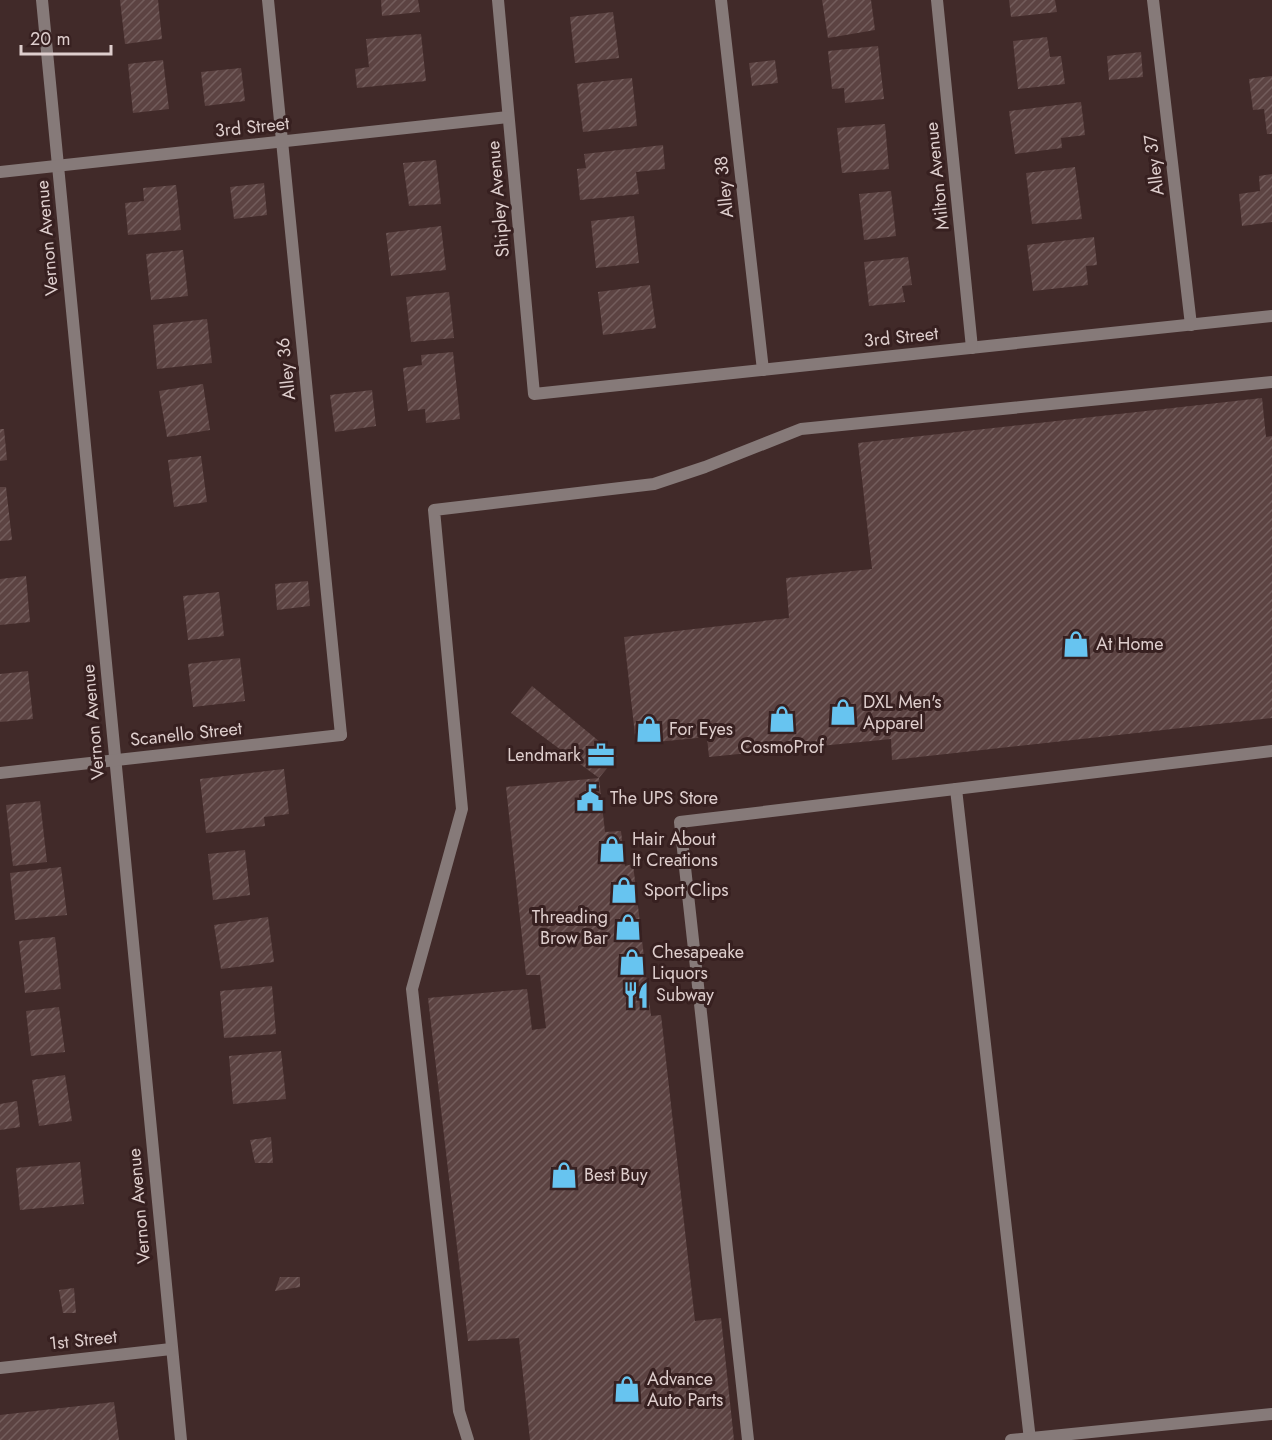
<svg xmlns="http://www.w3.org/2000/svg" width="1272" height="1440" viewBox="0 0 1272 1440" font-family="Jost,sans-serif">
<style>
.building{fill:url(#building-hatch)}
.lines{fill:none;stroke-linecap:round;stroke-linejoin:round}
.lane{stroke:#867a79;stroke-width:12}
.street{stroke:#867a79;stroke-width:12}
.labels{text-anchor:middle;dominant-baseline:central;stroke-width:6;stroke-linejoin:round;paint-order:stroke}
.street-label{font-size:18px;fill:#dececd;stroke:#372020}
.poi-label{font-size:18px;fill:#dececd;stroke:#372020;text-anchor:start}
</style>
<defs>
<pattern id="building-hatch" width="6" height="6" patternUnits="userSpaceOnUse" patternTransform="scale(1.5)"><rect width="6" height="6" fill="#5c4342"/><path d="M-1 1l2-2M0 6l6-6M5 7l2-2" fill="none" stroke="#735d5c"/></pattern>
</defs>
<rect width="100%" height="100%" fill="#412a29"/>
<!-- building -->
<g class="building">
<polygon points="120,0 158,0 162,39 125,44"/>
<polygon points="381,0 418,0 420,12 382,16"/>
<polygon points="822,0 871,0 875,30 828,38"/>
<polygon points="1009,0 1055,0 1057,12 1011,17"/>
<polygon points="613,12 619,58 575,63 570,17"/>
<polygon points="421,34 426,81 357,88 355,69 369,67 366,39"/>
<polygon points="1047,37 1050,57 1061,56 1065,84 1018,89 1013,41"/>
<polygon points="878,46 884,99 845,103 844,88 832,89 828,51"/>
<polygon points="1141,52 1143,77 1109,80 1107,56"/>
<polygon points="163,60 169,109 133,113 128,64"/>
<polygon points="775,60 778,83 752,86 749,63"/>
<polygon points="241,68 245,101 205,106 201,72"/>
<polygon points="1272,76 1272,134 1267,134 1264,109 1253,110 1249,79"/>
<polygon points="632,78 637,126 583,132 577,84"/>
<polygon points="1081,102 1085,135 1061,138 1062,148 1015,154 1009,111"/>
<polygon points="885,124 889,169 842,173 837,128"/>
<polygon points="663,145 665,169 636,172 639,194 580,200 577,169 586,168 584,154"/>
<polygon points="436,160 441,204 409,206 403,163"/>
<polygon points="1075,167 1082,219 1032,224 1026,173"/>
<polygon points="1272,174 1272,222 1242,226 1239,194 1260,191 1259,176"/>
<polygon points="264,183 267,215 234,219 230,187"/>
<polygon points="176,185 181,230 128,235 125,203 144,201 143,188"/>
<polygon points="891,191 896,236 864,240 859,194"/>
<polygon points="634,216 639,263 596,268 591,221"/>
<polygon points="441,226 446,270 391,276 386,233"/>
<polygon points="1094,237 1097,265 1086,266 1088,285 1033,291 1027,245"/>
<polygon points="183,250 188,296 151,300 146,254"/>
<polygon points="908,257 912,285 902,286 905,302 869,306 864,262"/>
<polygon points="650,285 656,328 603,335 598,292"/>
<polygon points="449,292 454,338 411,342 406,297"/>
<polygon points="207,319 212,363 157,369 153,325"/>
<polygon points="453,352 460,419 426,423 425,409 408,411 403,368 422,365 421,355"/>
<polygon points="203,384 210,430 167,437 159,391"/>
<polygon points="372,390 376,426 335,432 330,395"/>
<polygon points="1262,398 1266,437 1272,436 1272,718 892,760 891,739 709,757 707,737 636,744 624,637 789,618 786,578 872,569 858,443"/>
<polygon points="0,429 4,429 7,460 0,461"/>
<polygon points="201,456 207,502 174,507 168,460"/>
<polygon points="0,487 6,487 12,540 0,541"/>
<polygon points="26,576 30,622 0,625 0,579"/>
<polygon points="308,581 310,606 277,610 275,584"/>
<polygon points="219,592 224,636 188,640 183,596"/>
<polygon points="240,658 245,701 193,707 188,664"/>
<polygon points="28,671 33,719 0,722 0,674"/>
<polygon points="532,686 617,756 599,778 511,713"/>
<polygon points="284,769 289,814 264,817 265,826 206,833 200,779"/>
<polygon points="599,778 605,832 621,831 625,866 633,864 651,1016 661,1015 695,1321 721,1318 734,1440 530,1440 519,1338 468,1341 428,998 527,989 532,1030 546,1028 540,975 526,975 506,787"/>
<polygon points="40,801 47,862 13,866 6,805"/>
<polygon points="245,850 250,895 213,900 208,854"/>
<polygon points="61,867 67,915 15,920 10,873"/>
<polygon points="268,917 274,962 221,969 214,925"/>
<polygon points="55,937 61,989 25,993 19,941"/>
<polygon points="272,986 276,1034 224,1038 220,991"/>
<polygon points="59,1007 65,1052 31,1056 26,1011"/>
<polygon points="281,1051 286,1099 233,1104 229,1056"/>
<polygon points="65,1075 72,1121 39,1126 32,1080"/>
<polygon points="17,1101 20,1127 0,1130 0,1104"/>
<polygon points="271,1137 273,1163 255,1163 250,1140"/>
<polygon points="80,1162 84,1204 20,1210 16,1168"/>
<polygon points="280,1277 300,1277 300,1287 275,1291"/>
<polygon points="74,1288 76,1313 63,1313 59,1290"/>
<polygon points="114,1402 119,1440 0,1440 0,1415"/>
</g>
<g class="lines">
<!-- lane -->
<g class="lane">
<polyline points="268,0 341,735"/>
<polyline points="721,0 763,370"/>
<polyline points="1153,0 1191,325"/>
<polyline points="956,789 1030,1440"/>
<polyline points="468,1440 459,1411 412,989 462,809 434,510 654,484 705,467 801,429 1272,382"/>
<polyline points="748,1440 680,822 1272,751"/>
<polyline points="1011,1440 1272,1414"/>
</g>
<!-- street -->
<g class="street">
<polyline points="42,0 181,1440"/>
<polyline points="498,0 534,394 1272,316"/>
<polyline points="937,0 972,348"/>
<polyline points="0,172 508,117"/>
<polyline points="0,773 341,735"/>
<polyline points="0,1368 171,1349"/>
</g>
</g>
<!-- icons -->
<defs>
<symbol id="shop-bare" viewBox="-9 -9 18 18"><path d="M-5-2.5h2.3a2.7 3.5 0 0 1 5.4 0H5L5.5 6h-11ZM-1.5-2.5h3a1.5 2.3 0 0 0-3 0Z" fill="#67c4f0" stroke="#372020" stroke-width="2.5" paint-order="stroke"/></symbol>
<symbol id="office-bare" viewBox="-9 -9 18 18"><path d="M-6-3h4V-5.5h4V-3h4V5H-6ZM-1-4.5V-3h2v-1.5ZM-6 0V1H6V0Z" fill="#67c4f0" stroke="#372020" stroke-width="2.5" paint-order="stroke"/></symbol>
<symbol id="civic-bare" viewBox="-9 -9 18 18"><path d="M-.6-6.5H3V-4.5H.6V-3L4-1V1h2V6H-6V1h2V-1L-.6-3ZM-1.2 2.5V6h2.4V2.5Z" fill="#67c4f0" stroke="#372020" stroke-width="2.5" paint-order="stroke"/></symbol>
<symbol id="restaurant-bare" viewBox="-9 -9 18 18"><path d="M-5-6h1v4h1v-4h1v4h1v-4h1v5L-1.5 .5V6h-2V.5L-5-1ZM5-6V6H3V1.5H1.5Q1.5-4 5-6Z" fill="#67c4f0" stroke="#372020" stroke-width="2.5" paint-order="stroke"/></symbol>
</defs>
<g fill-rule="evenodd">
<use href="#shop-bare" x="1057" y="625" width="38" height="38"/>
<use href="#shop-bare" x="824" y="693" width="38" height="38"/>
<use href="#shop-bare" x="763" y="700" width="38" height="38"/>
<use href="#shop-bare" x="630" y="710" width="38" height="38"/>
<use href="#office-bare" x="582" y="736" width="38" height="38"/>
<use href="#civic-bare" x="571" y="779" width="38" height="38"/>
<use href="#shop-bare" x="593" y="830" width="38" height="38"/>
<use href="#shop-bare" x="605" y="871" width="38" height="38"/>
<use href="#shop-bare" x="609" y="908" width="38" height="38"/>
<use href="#shop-bare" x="613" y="943" width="38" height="38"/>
<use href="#restaurant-bare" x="617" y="976" width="38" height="38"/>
<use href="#shop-bare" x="545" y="1156" width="38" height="38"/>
<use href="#shop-bare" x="608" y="1370" width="38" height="38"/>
</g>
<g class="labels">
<!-- street labels -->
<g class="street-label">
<text transform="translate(252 127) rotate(-6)">3rd Street</text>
<text transform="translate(1154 165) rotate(-97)">Alley 37</text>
<text transform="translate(937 176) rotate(-96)">Milton Avenue</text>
<text transform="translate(724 187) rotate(-96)">Alley 38</text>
<text transform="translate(498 199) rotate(-95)">Shipley Avenue</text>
<text transform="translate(47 238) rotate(-95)">Vernon Avenue</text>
<text transform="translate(901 337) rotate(-6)">3rd Street</text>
<text transform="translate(286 369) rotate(-96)">Alley 36</text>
<text transform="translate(93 722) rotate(-95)">Vernon Avenue</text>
<text transform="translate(186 734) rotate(-6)">Scanello Street</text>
<text transform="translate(139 1206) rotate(-95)">Vernon Avenue</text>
<text transform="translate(83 1340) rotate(-6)">1st Street</text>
</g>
<!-- poi labels -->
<g class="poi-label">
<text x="1096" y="644">At Home</text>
<text x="863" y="702">DXL Men's<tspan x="863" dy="21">Apparel</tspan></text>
<text x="669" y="729">For Eyes</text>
<text x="782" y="747" text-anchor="middle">CosmoProf</text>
<text x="581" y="755" text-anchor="end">Lendmark</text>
<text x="610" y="798">The UPS Store</text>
<text x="632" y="839">Hair About<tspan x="632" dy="21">It Creations</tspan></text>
<text x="644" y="890">Sport Clips</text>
<text x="608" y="917" text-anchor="end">Threading<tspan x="608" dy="21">Brow Bar</tspan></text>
<text x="652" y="952">Chesapeake<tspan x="652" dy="21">Liquors</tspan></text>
<text x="656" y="995">Subway</text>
<text x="584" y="1175">Best Buy</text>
<text x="647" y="1379">Advance<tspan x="647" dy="21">Auto Parts</tspan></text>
</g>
</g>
<!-- scale -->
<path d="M21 45v9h90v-9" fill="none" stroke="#dececd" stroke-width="3"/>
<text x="30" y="45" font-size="18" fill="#dececd" stroke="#372020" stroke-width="4.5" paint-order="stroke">20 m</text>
</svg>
